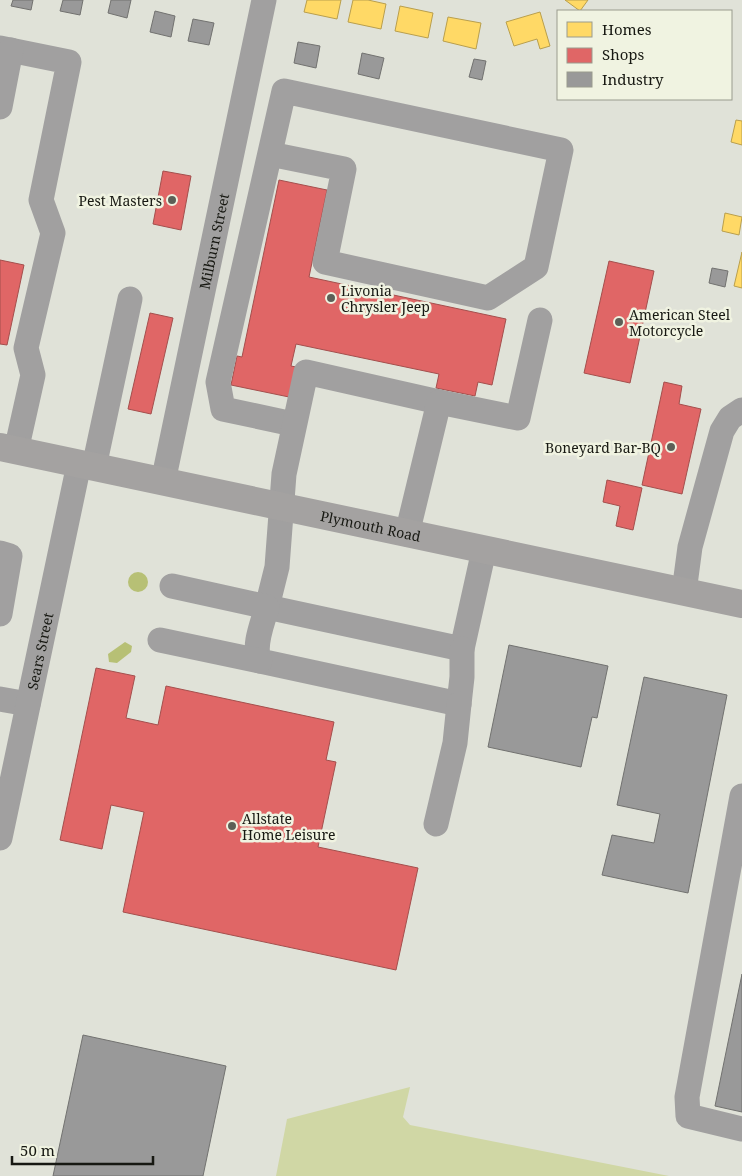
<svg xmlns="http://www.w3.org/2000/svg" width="742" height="1176" viewBox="0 0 742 1176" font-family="'Noto Serif',serif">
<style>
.green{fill:#d0d7a5}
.water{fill:#b7c075}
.homes{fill:#ffd966;stroke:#b99f4d}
.shops{fill:#e06666;stroke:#a44f4d}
.industry{fill:#999;stroke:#727270}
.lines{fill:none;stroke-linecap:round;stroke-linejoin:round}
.minor{stroke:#a1a0a0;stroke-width:25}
.major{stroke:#a4a2a1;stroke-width:28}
.poi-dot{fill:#5d5f57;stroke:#f0f3e1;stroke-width:2}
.labels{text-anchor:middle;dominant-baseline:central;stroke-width:5;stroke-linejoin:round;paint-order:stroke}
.poi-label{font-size:14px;fill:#171812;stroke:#f0f3e1;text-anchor:start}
.street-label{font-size:14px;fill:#171812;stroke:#f0f3e1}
</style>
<rect width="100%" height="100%" fill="#e0e2d8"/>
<!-- green -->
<polygon class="green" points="410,1087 403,1117 410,1125 669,1176 276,1176 287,1119"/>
<!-- water -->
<g class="water">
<circle cx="138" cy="582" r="10"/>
<polygon points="125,642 132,646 131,652 117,663 109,662 108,654"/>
</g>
<!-- homes -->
<g class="homes">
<polygon points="307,0 341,0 337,19 304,12"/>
<polygon points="353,0 368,0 386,4 381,29 348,22"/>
<polygon points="565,0 588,0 580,11"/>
<polygon points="400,6 433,13 428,38 395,31"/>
<polygon points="540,12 550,46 540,49 537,39 514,46 506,22"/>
<polygon points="448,17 481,23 476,49 443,41"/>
<polygon points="736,120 742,121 742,145 731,142"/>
<polygon points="725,213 742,217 739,235 722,231"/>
<polygon points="742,252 742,288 734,286"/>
</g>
<!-- shops -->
<g class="shops">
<polygon points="163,171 191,176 181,230 153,224"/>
<polygon points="279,180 327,190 309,277 506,319 492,385 478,382 475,396 436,388 439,374 296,344 291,366 296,367 289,397 231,385 237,356 242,357"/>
<polygon points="0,260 24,265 7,345 0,344"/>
<polygon points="609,261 654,271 630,383 584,373"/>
<polygon points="150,313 173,318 151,414 128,409"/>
<polygon points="664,382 682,386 679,404 701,409 682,494 642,485"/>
<polygon points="607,480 642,488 633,530 616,526 620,506 603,502"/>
<polygon points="96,668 135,676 126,718 158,725 166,686 334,722 326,760 336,762 318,847 418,868 396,970 123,912 144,812 111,805 102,849 60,840"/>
</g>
<!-- industry -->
<g class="industry">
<polygon points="13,0 33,0 31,10 11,6"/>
<polygon points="63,0 83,0 80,15 60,11"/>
<polygon points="111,0 131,0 127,18 108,13"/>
<polygon points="155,11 175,16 171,37 150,32"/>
<polygon points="193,19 214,23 209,45 188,41"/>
<polygon points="298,42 320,46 316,68 294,63"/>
<polygon points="362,53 384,58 379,79 358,74"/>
<polygon points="474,59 486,61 482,80 469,77"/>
<polygon points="712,268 728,271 725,287 709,283"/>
<polygon points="509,645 608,666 597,718 592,717 581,767 488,747"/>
<polygon points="644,677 727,695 688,893 602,875 612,835 654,843 660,814 617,805"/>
<polygon points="742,974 742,1112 715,1106"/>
<polygon points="83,1035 226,1066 203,1176 53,1176"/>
</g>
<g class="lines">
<!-- minor -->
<g class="minor">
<polyline points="0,48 69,62 41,200 53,233 26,348 33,375 16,451"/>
<polyline points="0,107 11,50"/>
<polyline points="270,154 344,169 325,262 488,298 536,267 561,150 284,91 218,382 223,409 293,424"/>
<polyline points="439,402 306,372 284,474 277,567 267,607 462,649 484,550"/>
<polyline points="94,467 130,299"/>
<path id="s1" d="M163 482 264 0"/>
<polyline points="407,534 439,402 518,418 540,320"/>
<polyline points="0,553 10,556 0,614"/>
<path d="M172 586 267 607C263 622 252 647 260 661L459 704 462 677V649"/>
<polyline points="684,592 690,547 722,431 730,418 742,410"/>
<polyline points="160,640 260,661"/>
<polyline points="0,699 28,704"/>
<polyline points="742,796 687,1097 688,1116 742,1129"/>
<polyline points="436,824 455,743 459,704"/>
<path id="s2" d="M0 838 79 464"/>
</g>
<!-- major -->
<path class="major" id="s3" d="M0 447 742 604"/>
</g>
<!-- markers -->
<g class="poi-dot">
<circle cx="172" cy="200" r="5"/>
<circle cx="331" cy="298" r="5"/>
<circle cx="619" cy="322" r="5"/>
<circle cx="671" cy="447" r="5"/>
<circle cx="232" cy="826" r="5"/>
</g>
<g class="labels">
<!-- poi labels -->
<g class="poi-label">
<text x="162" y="200" text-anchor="end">Pest Masters</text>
<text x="341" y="290">Livonia<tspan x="341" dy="16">Chrysler Jeep</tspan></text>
<text x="629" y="314">American Steel<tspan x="629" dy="16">Motorcycle</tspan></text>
<text x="661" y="447" text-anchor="end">Boneyard Bar-BQ</text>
<text x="242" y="818">Allstate<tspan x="242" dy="16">Home Leisure</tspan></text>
</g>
<!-- street labels -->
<g class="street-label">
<text stroke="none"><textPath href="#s1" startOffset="246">Milburn Street</textPath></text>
<text stroke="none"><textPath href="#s3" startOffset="379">Plymouth Road</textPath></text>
<text stroke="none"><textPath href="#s2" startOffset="191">Sears Street</textPath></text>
</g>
</g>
<!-- legend -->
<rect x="557" y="10" width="175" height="90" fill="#f0f3e1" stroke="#999b8e"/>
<rect x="567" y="22" width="25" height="15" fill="#ffd966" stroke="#999b8e"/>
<text x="602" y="35" font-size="15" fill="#171812">Homes</text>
<rect x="567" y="48" width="25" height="15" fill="#e06666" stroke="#999b8e"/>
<text x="602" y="60" font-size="15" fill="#171812">Shops</text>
<rect x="567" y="72" width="25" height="15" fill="#999999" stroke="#999b8e"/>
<text x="602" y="85" font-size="15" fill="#171812">Industry</text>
<!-- scale -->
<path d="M12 1156v8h141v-8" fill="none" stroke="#171812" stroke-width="2.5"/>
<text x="20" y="1156" font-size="15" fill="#171812" stroke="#f0f3e1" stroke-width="4" paint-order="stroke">50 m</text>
</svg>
